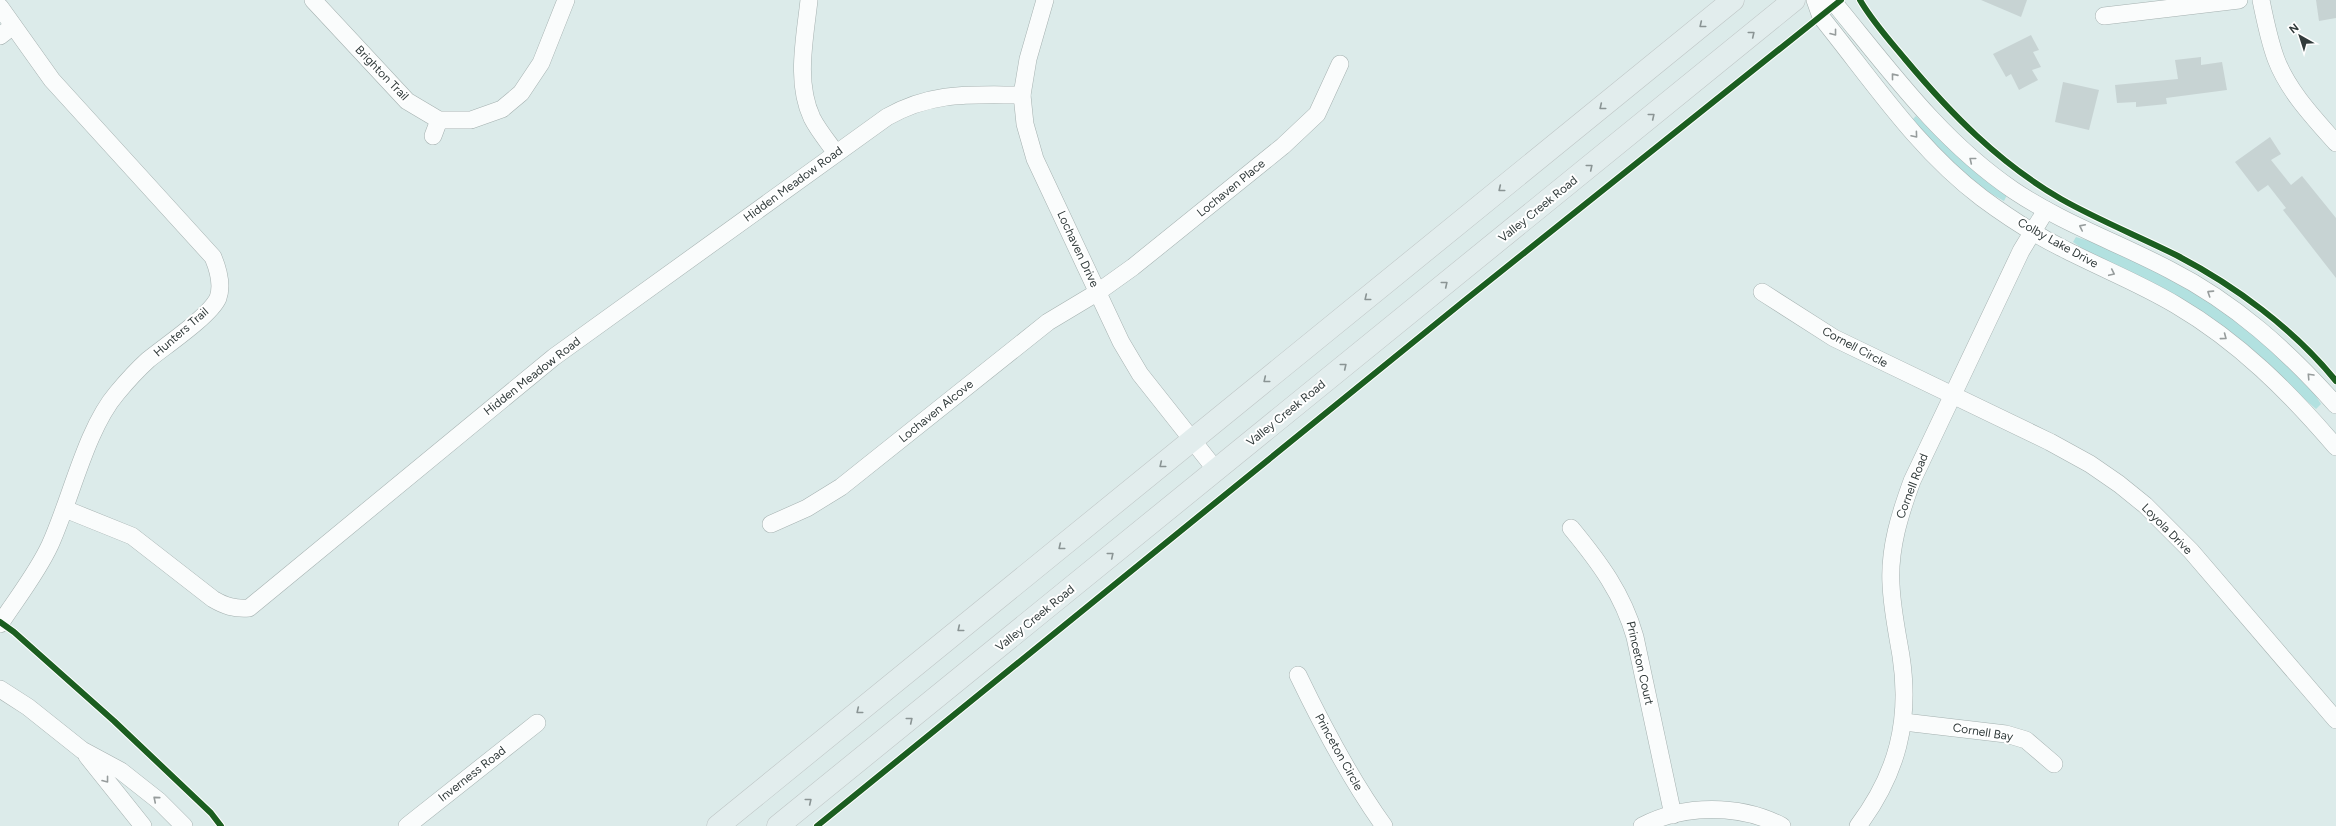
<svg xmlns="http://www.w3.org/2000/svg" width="2336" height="826" viewBox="0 0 2336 826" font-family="Figtree,sans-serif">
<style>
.green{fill:#b2e1e0}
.building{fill:#c7d3d3}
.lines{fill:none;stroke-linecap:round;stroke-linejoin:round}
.minor-casing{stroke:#a5b1b0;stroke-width:18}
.major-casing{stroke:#bec5c5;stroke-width:23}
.minor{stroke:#fafcfc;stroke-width:17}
.major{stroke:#e2eded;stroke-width:22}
.cycleway-casing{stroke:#fff;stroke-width:8}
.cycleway{stroke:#1b5e20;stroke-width:6}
.oneway{stroke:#8a9494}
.oneway2{stroke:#969c9c}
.labels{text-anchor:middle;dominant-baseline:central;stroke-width:4;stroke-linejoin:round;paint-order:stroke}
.street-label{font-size:12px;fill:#313b3b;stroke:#fff}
</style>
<rect width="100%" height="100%" fill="#dcebea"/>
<!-- green -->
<g class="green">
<path d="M1916 116 1945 144 2007 195 2004 201C1966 181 1940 150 1912 120Z"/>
<polygon points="2076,237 2099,244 2157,270 2237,320 2308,384 2321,404 2316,409 2295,391 2073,242"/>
</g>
<!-- building -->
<g class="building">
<polygon points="1981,0 2027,0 2021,17"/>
<polygon points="2316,0 2336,0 2336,18 2319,21"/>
<polygon points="2031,35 2039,50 2033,52 2041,67 2032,70 2038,80 2019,90 2011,74 2006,77 1993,54"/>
<polygon points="2201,57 2201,65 2222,62 2227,90 2166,98 2167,104 2136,107 2136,102 2117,103 2115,85 2178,79 2175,60"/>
<polygon points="2063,82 2099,90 2089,130 2055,122"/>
<polygon points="2270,137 2281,154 2271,160 2291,185 2302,176 2336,218 2336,278 2283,210 2286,208 2268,185 2258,192 2235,162"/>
</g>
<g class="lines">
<defs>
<g id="minor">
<polyline points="313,0 407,101 439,120 471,120 502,109 521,93 541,63 566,0"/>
<path d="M809 0C805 38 795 82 812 118 818 130 828 142 836 153"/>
<polyline points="1045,0 1028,59 1022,95 1025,124 1035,159 1121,342 1140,374 1216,470"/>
<path d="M1815 0 1821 17C1872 80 1917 149 1982 198 2009 218 2037 236 2066 250 2103 269 2141 284 2176 305 2239 342 2289 392 2336 447"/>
<path d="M1830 0 1836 5C1891 72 1941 141 2013 190 2062 223 2119 243 2170 270 2235 303 2288 351 2336 405"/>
<path d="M2261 0C2265 20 2269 40 2276 59 2288 91 2314 118 2336 143"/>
<path d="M0 7 52 80 213 257C218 269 223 284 218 298 210 316 165 346 148 360 137 370 127 381 117 393 86 429 71 499 50 545 37 573 17 598 0 624"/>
<polyline points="2104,16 2239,0"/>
<polyline points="0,36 13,26"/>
<polyline points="433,136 439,120"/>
<polyline points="1762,292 1834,338 2050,442 2090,464 2119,484 2145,505 2191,551 2336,720"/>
<path d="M65 509 132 536 213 599C225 606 234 609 249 608L554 357 887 117C933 91 971 95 1022 95"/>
<polyline points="771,524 807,508 841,487 1048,322 1098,292 1133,267 1283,146 1317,114 1340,64"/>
<path d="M1571 528C1599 562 1623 594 1635 637L1673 815"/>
<path d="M1298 675C1323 727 1350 779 1384 826"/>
<polyline points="0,689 28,707 82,750 121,771 159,801 184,826"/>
<polyline points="1904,722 2006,734 2026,740 2054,764"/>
<polyline points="87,756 143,826"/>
<polyline points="407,826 537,723"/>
<path d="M1642 826C1684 804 1740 804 1782 826"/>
<path d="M1858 826C1897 774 1911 721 1901 656 1897 632 1892 609 1891 584 1889 548 1900 514 1912 481L2021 251 2046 210"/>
</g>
<g id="major">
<polyline points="718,826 1733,0"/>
<polyline points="778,826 1794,0"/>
</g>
</defs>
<!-- minor casing -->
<use href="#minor" class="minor-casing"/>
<!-- major casing -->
<use href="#major" class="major-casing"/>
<!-- minor -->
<use href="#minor" class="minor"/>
<!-- major -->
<use href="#major" class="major"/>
<defs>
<g id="cycleway">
<path d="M1860 0C1872 21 1890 41 1905 59 1951 114 1999 163 2061 199 2098 220 2138 236 2176 255 2234 285 2294 329 2336 381"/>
<polyline points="0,622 14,632 114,721 211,813 221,826"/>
<polyline points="817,826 1464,301 1841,0"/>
</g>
</defs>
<!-- cycleway casing -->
<use href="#cycleway" class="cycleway-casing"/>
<!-- cycleway -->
<use href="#cycleway" class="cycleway"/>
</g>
<!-- one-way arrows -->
<defs><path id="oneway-chevron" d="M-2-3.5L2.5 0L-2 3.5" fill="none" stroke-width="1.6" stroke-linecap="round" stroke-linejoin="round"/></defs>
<g class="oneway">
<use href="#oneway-chevron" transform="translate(1702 25) rotate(141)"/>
<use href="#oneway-chevron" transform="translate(1752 34) rotate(-39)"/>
<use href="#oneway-chevron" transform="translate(1602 107) rotate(141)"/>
<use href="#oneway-chevron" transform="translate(1652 116) rotate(-39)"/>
<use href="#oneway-chevron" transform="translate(1590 167) rotate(-39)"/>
<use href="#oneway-chevron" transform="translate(1501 189) rotate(141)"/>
<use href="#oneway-chevron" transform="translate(1445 284) rotate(-39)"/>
<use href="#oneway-chevron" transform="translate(1367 298) rotate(141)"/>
<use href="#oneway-chevron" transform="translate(1344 366) rotate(-39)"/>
<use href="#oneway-chevron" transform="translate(1266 380) rotate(141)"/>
<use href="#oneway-chevron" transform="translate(1162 465) rotate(141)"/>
<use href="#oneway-chevron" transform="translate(1061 547) rotate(141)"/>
<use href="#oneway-chevron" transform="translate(1111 555) rotate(-39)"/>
<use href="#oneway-chevron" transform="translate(960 629) rotate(141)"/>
<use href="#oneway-chevron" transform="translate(859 711) rotate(141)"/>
<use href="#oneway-chevron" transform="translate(910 720) rotate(-39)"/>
<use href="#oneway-chevron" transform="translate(809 801) rotate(-39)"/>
</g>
<g class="oneway2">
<use href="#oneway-chevron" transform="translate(1834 33) rotate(52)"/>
<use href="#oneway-chevron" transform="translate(1894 76) rotate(-129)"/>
<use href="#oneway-chevron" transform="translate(1915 135) rotate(50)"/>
<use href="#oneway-chevron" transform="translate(1972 160) rotate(-141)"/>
<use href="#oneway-chevron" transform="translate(2082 227) rotate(-154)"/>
<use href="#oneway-chevron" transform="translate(2112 273) rotate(25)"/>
<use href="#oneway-chevron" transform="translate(2210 293) rotate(-147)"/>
<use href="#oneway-chevron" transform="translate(2224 337) rotate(37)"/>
<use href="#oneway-chevron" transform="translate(2310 376) rotate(-133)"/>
<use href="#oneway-chevron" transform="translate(106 780) rotate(52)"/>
<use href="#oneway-chevron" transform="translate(156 799) rotate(-140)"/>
</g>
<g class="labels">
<!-- street labels -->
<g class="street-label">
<text transform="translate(382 73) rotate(46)">Brighton Trail</text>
<text transform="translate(793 184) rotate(-36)">Hidden Meadow Road</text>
<text transform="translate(1231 188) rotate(-39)">Lochaven Place</text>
<text transform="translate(1538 209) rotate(-39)">Valley Creek Road</text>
<text transform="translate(2058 243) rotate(29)">Colby Lake Drive</text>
<text transform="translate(1078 249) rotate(65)">Lochaven Drive</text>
<text transform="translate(181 332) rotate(-41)">Hunters Trail</text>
<text transform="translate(1855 347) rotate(28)">Cornell Circle</text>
<text transform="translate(532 376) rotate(-38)">Hidden Meadow Road</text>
<text transform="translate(936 411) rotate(-39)">Lochaven Alcove</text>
<text transform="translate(1286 413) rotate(-39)">Valley Creek Road</text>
<text transform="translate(1912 486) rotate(-69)">Cornell Road</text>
<text transform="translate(2167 529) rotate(45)">Loyola Drive</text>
<text transform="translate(1035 618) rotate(-39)">Valley Creek Road</text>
<text transform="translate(1640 663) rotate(77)">Princeton Court</text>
<text transform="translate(1983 732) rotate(9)">Cornell Bay</text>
<text transform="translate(1339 752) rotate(61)">Princeton Circle</text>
<text transform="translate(472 774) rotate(-38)">Inverness Road</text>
</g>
</g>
<!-- north arrow -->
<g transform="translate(2300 36) rotate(321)" stroke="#ffffff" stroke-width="3" paint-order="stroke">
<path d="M0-3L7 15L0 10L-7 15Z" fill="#313b3b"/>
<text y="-6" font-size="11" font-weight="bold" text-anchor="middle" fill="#313b3b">N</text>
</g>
</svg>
